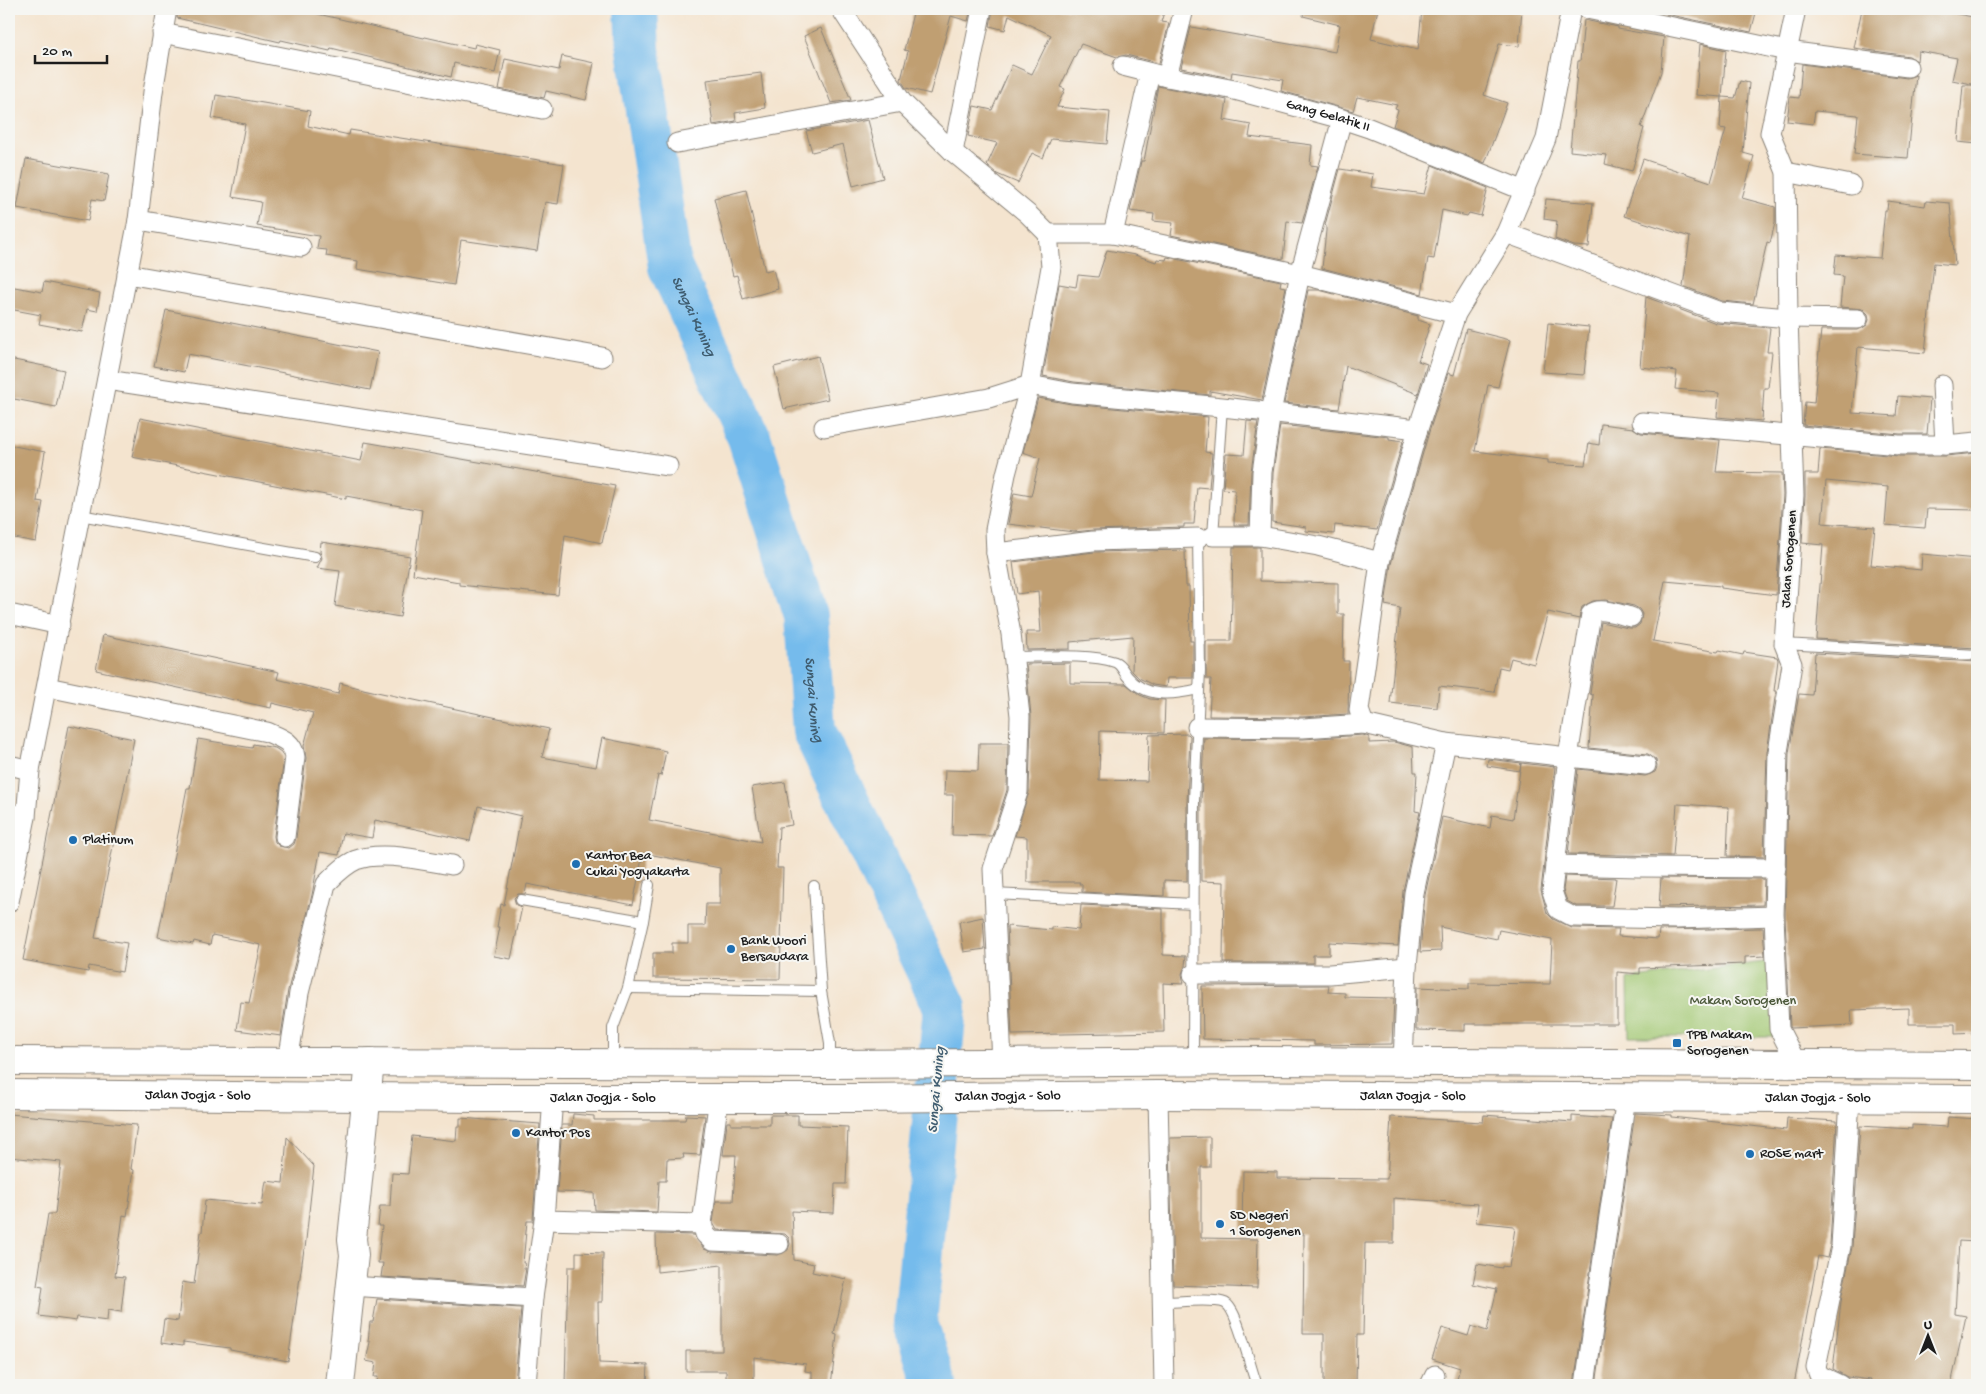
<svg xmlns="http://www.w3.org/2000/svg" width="1986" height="1394" viewBox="0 0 1986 1394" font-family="'Gochi Hand',sans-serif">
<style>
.green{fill:#a1c771;stroke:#5e7246}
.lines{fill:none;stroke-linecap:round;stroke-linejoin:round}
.river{stroke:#74bbec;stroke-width:44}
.building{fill:#c09f72}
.lane-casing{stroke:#888076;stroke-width:12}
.street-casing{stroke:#888076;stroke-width:21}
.secondary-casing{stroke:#888076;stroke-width:30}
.highway-casing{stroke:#888076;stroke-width:30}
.lane{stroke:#fff;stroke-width:10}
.street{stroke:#fff;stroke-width:19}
.secondary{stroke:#fff;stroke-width:28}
.highway{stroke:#fff;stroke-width:28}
.poi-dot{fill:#1f6fb2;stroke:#f6f6f2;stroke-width:2}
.labels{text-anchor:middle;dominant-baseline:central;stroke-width:4;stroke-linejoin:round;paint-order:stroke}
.street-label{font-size:14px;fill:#1c1c1c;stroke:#f6f6f2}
.poi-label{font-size:14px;fill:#1c1c1c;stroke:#f6f6f2;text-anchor:start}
.park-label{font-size:14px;fill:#4b583a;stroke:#f6f6f2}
.water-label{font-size:15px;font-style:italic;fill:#3f5c6f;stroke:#f6f6f2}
</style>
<rect width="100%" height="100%" fill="#f6f6f2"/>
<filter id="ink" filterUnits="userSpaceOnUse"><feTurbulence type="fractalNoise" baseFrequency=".02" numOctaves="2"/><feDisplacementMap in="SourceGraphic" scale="10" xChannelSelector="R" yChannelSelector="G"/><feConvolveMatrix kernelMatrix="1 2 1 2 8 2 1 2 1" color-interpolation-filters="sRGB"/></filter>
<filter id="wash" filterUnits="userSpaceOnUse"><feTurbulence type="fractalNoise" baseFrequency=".0096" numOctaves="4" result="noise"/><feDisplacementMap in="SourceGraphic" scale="20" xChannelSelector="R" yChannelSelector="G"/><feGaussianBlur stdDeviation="1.12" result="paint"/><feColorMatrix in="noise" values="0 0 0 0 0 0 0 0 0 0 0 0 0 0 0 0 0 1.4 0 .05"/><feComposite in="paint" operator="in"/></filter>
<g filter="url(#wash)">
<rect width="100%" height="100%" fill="#f4e4cf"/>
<!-- green -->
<polygon class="green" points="1780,960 1784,1037 1629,1037 1628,979"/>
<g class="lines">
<!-- river -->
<path class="river" id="s1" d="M636 9 638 49 670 267 749 437 806 616 814 731 945 1007 915 1323 935 1385"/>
</g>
<g id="blocks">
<!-- building -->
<g class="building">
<polygon points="178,9 296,9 424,38 425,37 474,48 475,44 500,50 495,73 454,63 451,77 331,48 330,51 281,40 280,42 177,18"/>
<polygon points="914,9 971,9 968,21 951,16 930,94 906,88 901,80 908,51 904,50"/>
<polygon points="993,9 1165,9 1161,22 1169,23 1159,63 1126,55 1117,57 1081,44 1060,87 1065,89 1057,107 1110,112 1107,144 1051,139 1043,158 1032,153 1018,183 997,174 987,165 997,143 968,136 974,106 992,110 1012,65 1032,74 1051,35 1009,15 1005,30 990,26"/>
<polygon points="1304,9 1378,9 1371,39 1418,50 1422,9 1522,9 1519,46 1499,44 1484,95 1507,103 1485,163 1393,126 1398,110 1395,109 1397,105 1357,97 1353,111 1281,91 1283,80 1232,72 1231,78 1181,68 1191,27 1335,52 1340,25 1303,16"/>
<polygon points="1666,9 1757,9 1751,32 1666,14"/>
<polygon points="1862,9 1934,9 1977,18 1977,144 1958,142 1963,85 1977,85 1952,80 1957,58 1918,51 1917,61 1909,56 1854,48"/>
<polygon points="1584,20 1618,27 1618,29 1664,37 1661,72 1641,127 1644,128 1632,171 1605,164 1607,155 1570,151 1578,61 1580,61"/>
<polygon points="821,28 851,100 831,103 804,36"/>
<polygon points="1700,44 1726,50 1722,97 1696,95"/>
<polygon points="562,56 594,63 586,100 546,91 544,98 499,89 505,59 559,70"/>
<polygon points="1802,64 1907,78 1916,75 1908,158 1854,154 1858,115 1815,111 1813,124 1787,121 1790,97 1799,98"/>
<polygon points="761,73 765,108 735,113 736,121 713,125 707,80"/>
<polygon points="1740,81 1749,83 1743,153 1754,156 1742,198 1775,207 1775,223 1770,243 1767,242 1753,304 1722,301 1683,286 1690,237 1624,216 1643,159 1711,182 1726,129 1720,128 1722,97 1735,98"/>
<polygon points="1158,86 1227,100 1224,120 1251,125 1249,137 1312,145 1310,165 1318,166 1302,223 1287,221 1283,259 1171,235 1173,223 1153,221 1154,214 1130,211 1141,161 1144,161"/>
<polygon points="216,95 310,111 308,126 349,135 350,130 564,164 558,204 545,202 537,251 461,240 454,285 357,269 358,261 326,256 327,250 317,249 319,236 257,226 261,202 232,197 245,124 212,118"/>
<polygon points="868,120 883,178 853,186 843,144 812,152 806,131"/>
<polygon points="26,159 109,174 104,201 92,199 88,221 17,208"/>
<polygon points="1432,165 1488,188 1481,216 1469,213 1467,216 1442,210 1434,259 1428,258 1422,294 1322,268 1326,231 1326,226 1325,225 1340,169 1373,174 1371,187 1424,194"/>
<polygon points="746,190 765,271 773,269 778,289 743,299 737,275 733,276 714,198"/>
<polygon points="1546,199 1593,203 1589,247 1574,246 1555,239 1557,221 1544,219"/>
<polygon points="1888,201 1925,206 1926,201 1950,203 1955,265 1934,263 1925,353 1858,347 1852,413 1896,416 1898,396 1930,399 1927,434 1900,434 1803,425 1805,402 1814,403 1821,330 1858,330 1867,325 1869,320 1868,314 1863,309 1840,307 1843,276 1834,275 1836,255 1880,258 1885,210 1887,210"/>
<polygon points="1107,250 1135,255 1156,262 1157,259 1166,260 1167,257 1281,281 1280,286 1286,287 1262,400 1210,391 1210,395 1074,382 1043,376 1059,284 1076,287 1078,275 1098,277"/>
<polygon points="44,282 100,293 97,311 87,309 82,332 39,324 41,315 9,309 9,286 42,292"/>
<polygon points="1308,290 1319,290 1418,316 1418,320 1430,324 1418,361 1427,364 1418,394 1346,366 1339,409 1284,403"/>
<polygon points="1646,297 1716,323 1770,328 1767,352 1772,352 1768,388 1764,388 1762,421 1717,417 1719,393 1675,389 1677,371 1640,367"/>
<polygon points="166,310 378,352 370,390 188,354 184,372 154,366"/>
<polygon points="1548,323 1589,327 1584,375 1543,372"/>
<polygon points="1466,329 1510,340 1498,387 1488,385 1475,451 1548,460 1548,463 1585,465 1589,443 1599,445 1601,424 1633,428 1641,433 1720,440 1716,472 1782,473 1783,495 1776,595 1721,588 1721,586 1665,581 1653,641 1718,652 1719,650 1743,655 1744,652 1777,657 1778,660 1774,691 1776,691 1767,752 1764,857 1727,856 1729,807 1677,804 1673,856 1568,854 1578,769 1645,776 1655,772 1657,767 1656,760 1648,754 1589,748 1593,695 1590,694 1601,622 1628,628 1635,628 1640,624 1642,614 1639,609 1634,606 1606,600 1593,601 1582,607 1579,619 1548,612 1534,664 1511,658 1508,669 1499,667 1494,692 1439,686 1437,708 1390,703 1400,608 1385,605 1391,564 1429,432 1448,373 1454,375"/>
<polygon points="818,356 828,399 784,409 774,367"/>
<polygon points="9,359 64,370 56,407 9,398"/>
<polygon points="1038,398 1071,404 1208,417 1205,452 1212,453 1209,488 1197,487 1194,524 1184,524 1184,527 1093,530 1074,532 1008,524 1014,493 1031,496 1040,458 1023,452"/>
<polygon points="140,418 361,461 365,442 615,486 602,543 565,535 558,595 459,585 459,582 413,574 422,510 346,496 346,499 132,457"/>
<polygon points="1247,421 1258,422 1251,472 1249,525 1234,525 1235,490 1223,489 1226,454 1244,455"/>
<polygon points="1280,425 1389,437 1389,439 1403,441 1377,530 1335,525 1334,534 1306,531 1306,527 1272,522 1273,473"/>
<polygon points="9,445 45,452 37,501 43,502 36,542 9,537"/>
<polygon points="1820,449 1899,456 1945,456 1977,453 1977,510 1927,509 1925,528 1885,525 1888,487 1826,481 1822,523 1875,527 1871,565 1921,570 1922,554 1977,559 1977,648 1816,639 1823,545 1802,543 1805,496 1805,474 1818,474"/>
<polygon points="321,542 410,556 400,617 335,606 340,571 317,568 322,558 320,552"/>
<polygon points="1233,547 1260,547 1260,581 1338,583 1338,614 1344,614 1343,661 1349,661 1348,714 1303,717 1209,716 1211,679 1206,679 1206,641 1231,641"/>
<polygon points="1185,550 1186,586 1189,586 1190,641 1193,641 1193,678 1167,678 1166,687 1153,685 1139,678 1132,671 1133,636 1070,642 1070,649 1027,650 1026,632 1041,632 1038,591 1017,594 1013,562 1094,552"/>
<polygon points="103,635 279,672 277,679 338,694 340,683 363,689 549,729 542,757 596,767 602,738 666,751 661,776 658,775 649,820 761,842 752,787 785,782 792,825 779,827 777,868 783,868 780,979 653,978 653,953 672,953 672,943 688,943 688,926 705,926 706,904 720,904 720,868 643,853 633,905 527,884 525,894 518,894 514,898 516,905 522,907 511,959 494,956 500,927 497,927 501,904 504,905 521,816 478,806 470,841 375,820 372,838 343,833 339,855 320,852 312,895 288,990 281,1036 237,1030 241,1002 249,1003 261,945 212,935 210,945 194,941 193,944 158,937 187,788 190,788 198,739 252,748 253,744 275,748 281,752 284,758 274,836 275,842 279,846 289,848 294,844 296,838 306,758 304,746 313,713 272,703 271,708 96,670"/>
<polygon points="1815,653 1977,662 1977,1033 1955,1034 1955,1024 1909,1024 1909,1008 1851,1010 1852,1025 1791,1028 1790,1027 1785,916 1789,753 1799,694 1812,695"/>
<polygon points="1070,663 1070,683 1126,684 1140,695 1150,699 1165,700 1164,733 1100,731 1099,780 1147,781 1149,735 1188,734 1190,736 1187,801 1187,881 1164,880 1164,896 1082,892 1082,884 1079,884 1080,882 1027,882 1027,837 1015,836 1029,792 1031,716 1026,664"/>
<polygon points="69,726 134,739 95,938 127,943 122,972 89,966 88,972 23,960"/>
<polygon points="1363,735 1369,737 1369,743 1394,742 1413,747 1414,772 1417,772 1415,811 1420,812 1403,891 1398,946 1329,942 1329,955 1313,955 1313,963 1223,963 1224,882 1201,881 1201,801 1204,738 1303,739"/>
<polygon points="979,743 1008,743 1007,790 992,836 952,835 953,795 944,795 945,770 978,771"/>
<polygon points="1488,759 1521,763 1520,771 1487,766"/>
<polygon points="1521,763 1555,767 1541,890 1547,913 1553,919 1572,928 1619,929 1618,936 1658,939 1659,930 1763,928 1765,956 1745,957 1745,964 1640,968 1640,974 1617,972 1617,1024 1465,1024 1465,1031 1416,1030 1417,987 1469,989 1469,983 1550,984 1552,940 1499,930 1497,939 1440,927 1441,951 1420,952 1425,895 1442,817 1490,828 1492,815 1513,819"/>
<polygon points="1565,876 1616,878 1612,906 1576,906 1567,901 1563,890"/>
<polygon points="1661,878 1764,879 1763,905 1659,907"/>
<polygon points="1081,905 1163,909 1163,955 1186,956 1185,966 1182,974 1184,984 1163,983 1164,1032 1012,1035 1007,926 1052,930 1052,927 1079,930"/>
<polygon points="983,917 985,949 964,952 959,922"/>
<polygon points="1329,985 1328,992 1345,993 1345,997 1394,998 1392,1044 1314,1045 1314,1041 1203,1039 1202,986"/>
<polygon points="1635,1113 1672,1115 1672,1117 1786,1130 1787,1118 1837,1121 1830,1245 1827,1258 1818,1256 1794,1385 1596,1385"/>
<polygon points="9,1114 137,1125 131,1169 134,1170 127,1216 123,1215 115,1276 125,1277 121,1312 108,1310 107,1321 77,1317 76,1321 39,1316 43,1287 37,1286 48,1214 55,1214 61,1162 9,1157"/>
<polygon points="573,1114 594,1116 594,1120 685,1120 686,1115 705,1116 700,1155 683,1154 684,1158 667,1159 666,1181 659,1181 657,1212 595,1210 594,1193 557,1192 562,1125 572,1125"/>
<polygon points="770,1115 798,1115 798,1125 848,1127 846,1184 835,1184 834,1213 792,1211 794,1260 814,1264 812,1272 846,1279 834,1334 837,1335 831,1385 812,1385 812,1372 805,1371 806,1364 754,1357 754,1385 726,1385 726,1371 686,1371 686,1351 722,1351 722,1265 657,1272 656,1234 694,1235 704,1249 712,1252 778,1255 788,1250 790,1244 789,1238 785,1234 717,1230 713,1223 716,1201 733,1201 736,1155 723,1155 727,1122 731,1122 731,1125 770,1125"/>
<polygon points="1484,1115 1572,1122 1572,1116 1612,1119 1574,1385 1455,1385 1460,1368 1432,1359 1442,1328 1468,1336 1471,1326 1487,1331 1497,1289 1473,1284 1477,1264 1502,1268 1502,1266 1509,1267 1515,1228 1513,1228 1513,1226 1476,1222 1478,1204 1394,1198 1394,1243 1365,1243 1363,1335 1357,1335 1356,1385 1324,1385 1324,1334 1303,1334 1304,1234 1242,1232 1243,1171 1277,1172 1277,1178 1387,1179 1391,1117 1483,1122"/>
<polygon points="1948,1117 1977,1119 1976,1242 1959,1241 1955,1314 1966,1316 1951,1385 1869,1385 1871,1380 1847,1377 1833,1369 1842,1294 1852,1247 1860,1126 1912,1129 1912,1125 1947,1127"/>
<polygon points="460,1118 540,1124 533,1219 533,1221 527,1221 523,1263 525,1263 524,1268 526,1268 523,1286 381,1277 383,1263 378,1263 382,1226 378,1226 380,1206 390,1206 392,1173 408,1174 412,1136 456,1141 457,1127 460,1127"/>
<polygon points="287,1137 314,1166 305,1249 304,1249 288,1361 230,1350 230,1348 183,1342 183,1346 161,1343 164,1319 178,1321 182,1282 194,1284 201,1232 202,1232 205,1200 262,1205 266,1181 283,1183"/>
<polygon points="1210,1137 1210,1167 1201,1167 1201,1238 1258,1239 1257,1288 1173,1285 1170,1138"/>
<polygon points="576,1252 603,1253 602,1302 598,1302 599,1363 648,1365 647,1385 565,1385 568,1267 576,1267"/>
<polygon points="377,1299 521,1308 515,1385 376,1385 378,1377 374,1377 376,1363 366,1361 370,1342 368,1342 370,1322 373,1322"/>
</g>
</g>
</g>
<g filter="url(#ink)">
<use href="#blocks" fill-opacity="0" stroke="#888076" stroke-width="1"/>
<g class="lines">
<defs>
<g id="lane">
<polyline points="80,515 315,557"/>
<polyline points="1784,644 1977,655"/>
<path d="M1014 657C1041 657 1090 653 1115 662 1121 664 1123 671 1127 676 1146 699 1173 695 1199 689"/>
<polyline points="814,886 821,991 830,1043 830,1063"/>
<polyline points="994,894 1193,904"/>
<polyline points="521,900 643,921"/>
<polyline points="628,988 821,991"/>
<polyline points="1193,1060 1194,801 1200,670 1198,538 1213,536 1222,407"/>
<polyline points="613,1062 613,1028 628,988 643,921 649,885"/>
<path d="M1163 1302C1177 1302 1213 1298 1225 1303 1238 1309 1250 1369 1257 1385"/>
</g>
<g id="street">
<polyline points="841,9 902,102 953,152 1028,214 1048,234 1051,267 1030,385 1006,474 995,530 996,553 1011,634 1020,716 1018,792 993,869 1002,1063"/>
<polyline points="1587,9 1787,51 1908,67"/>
<polyline points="1796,9 1770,133 1786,172 1788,318 1794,495 1784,644 1792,664 1778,752 1774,916 1779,1029 1797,1064"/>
<polyline points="162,33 542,109"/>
<path id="s2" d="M1123 66 1167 77 1235 90 1342 119 1369 128 1525 191"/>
<polyline points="1167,77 1184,9"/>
<polyline points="677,143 902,102"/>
<polyline points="953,152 982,9"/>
<polyline points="1786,172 1851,185"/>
<polyline points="138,220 301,247"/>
<polyline points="1506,233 1720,312 1788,318 1858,319"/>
<polyline points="1048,234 1113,234 1300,274 1456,314"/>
<polyline points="1113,234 1150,73"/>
<polyline points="127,274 602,357"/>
<polyline points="107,380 668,466"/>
<polyline points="1942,385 1945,445"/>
<polyline points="1642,422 1899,445 1945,445 1977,442"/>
<polyline points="824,427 989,398 1030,385 1072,393 1222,407 1418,429"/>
<polyline points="1213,536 1260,536 1318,546 1380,562"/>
<polyline points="1260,536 1262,472 1271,412 1300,274 1342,119"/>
<polyline points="996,553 1093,541 1198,538"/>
<polyline points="9,614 60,625"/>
<path d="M47 687 267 732C281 738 293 741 295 757L285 837"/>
<polyline points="1197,727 1303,728 1364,724"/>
<path d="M1446 743 1568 757 1591 614C1600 606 1620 615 1631 617"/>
<polyline points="9,765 30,770"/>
<polyline points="1646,765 1568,757 1552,891 1558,909 1573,917 1677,919 1774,916"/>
<polyline points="9,813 26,817"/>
<polyline points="1555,865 1639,867 1776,868"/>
<polyline points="9,902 26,817 30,770 138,220 153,92 167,9"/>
<polyline points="1193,974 1330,974 1407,967"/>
<path d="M288 1062 299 993 326 884C334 876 344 865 356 860 382 850 424 861 452 865"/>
<polyline points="1403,1062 1407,967 1414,893 1446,743 1364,724 1359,710 1380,562 1418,429 1456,314 1506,233 1546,139 1571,9"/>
<polyline points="1158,1095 1164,1385"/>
<polyline points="719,1097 702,1224 705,1234 712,1241 779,1244"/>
<polyline points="544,1220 702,1224"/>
<polyline points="351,1286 533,1298"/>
<polyline points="526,1385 533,1298 544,1220 553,1098"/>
<polyline points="1430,1385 1435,1375"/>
<polyline points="1585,1385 1626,1097"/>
<polyline points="1840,1385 1819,1375 1816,1367 1841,1246 1850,1099"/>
</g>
<polyline id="secondary" points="340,1385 354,1255 352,1239 370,1062"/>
<g id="highway">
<polyline points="9,1061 831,1064 1261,1061 1977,1065"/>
<path id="s3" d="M9 1094 478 1098H860L1158 1095 1977 1099"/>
</g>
</defs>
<!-- lane casing -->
<use href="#lane" class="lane-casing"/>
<!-- street casing -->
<use href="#street" class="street-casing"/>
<!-- secondary casing -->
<use href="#secondary" class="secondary-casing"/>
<!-- highway casing -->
<use href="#highway" class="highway-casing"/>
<!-- lane -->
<use href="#lane" class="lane"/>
<!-- street -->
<use href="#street" class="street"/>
<!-- secondary -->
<use href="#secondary" class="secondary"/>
<!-- highway -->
<use href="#highway" class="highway"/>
</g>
</g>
<!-- markers -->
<g class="poi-dot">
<circle cx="73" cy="840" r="5"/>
<circle cx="576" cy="864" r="5"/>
<circle cx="731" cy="949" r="5"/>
<rect x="1672" y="1038" width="10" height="10" rx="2.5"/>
<circle cx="516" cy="1133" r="5"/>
<circle cx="1750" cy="1154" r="5"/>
<circle cx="1220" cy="1224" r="5"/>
</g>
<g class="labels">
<!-- street labels -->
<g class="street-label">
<text stroke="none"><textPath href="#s2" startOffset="211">Gang Gelatik II</textPath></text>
<text transform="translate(1790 559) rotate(-86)">Jalan Sorogenen</text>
<text stroke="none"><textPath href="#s3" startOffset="189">Jalan Jogja - Solo</textPath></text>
<text stroke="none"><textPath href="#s3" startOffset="1404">Jalan Jogja - Solo</textPath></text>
<text stroke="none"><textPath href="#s3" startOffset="594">Jalan Jogja - Solo</textPath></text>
<text stroke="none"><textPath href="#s3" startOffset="999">Jalan Jogja - Solo</textPath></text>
<text stroke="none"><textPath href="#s3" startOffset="1809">Jalan Jogja - Solo</textPath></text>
</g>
<!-- poi labels -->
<g class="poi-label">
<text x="83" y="840">Platinum</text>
<text x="586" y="856">Kantor Bea<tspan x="586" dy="16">Cukai Yogyakarta</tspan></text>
<text x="741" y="941">Bank Woori<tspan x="741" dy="16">Bersaudara</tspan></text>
<text x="1687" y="1035">TPB Makam<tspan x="1687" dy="16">Sorogenen</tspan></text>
<text x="526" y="1133">Kantor Pos</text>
<text x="1760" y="1154">ROSE mart</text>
<text x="1230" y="1216">SD Negeri<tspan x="1230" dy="16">1 Sorogenen</tspan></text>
</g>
<!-- park labels -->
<g class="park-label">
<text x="1743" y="1001">Makam Sorogenen</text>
</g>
<!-- water labels -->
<g class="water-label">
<text stroke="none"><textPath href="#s1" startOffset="315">Sungai Kuning</textPath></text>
<text stroke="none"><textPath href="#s1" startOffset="720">Sungai Kuning</textPath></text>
<text transform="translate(937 1090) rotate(-85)">Sungai Kuning</text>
</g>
</g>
<!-- margin -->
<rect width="1986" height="1394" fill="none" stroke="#f6f6f2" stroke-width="30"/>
<!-- north arrow -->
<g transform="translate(1928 1336)" stroke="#f6f6f2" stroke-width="4" paint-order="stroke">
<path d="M0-4L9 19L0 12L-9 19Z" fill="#1c1c1c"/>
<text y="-8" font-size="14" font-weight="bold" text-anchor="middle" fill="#1c1c1c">U</text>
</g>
<!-- scale -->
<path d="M35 55v8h72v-8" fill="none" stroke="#1c1c1c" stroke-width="2.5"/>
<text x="42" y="55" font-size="15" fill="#1c1c1c" stroke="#f6f6f2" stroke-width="4" paint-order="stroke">20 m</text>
</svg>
